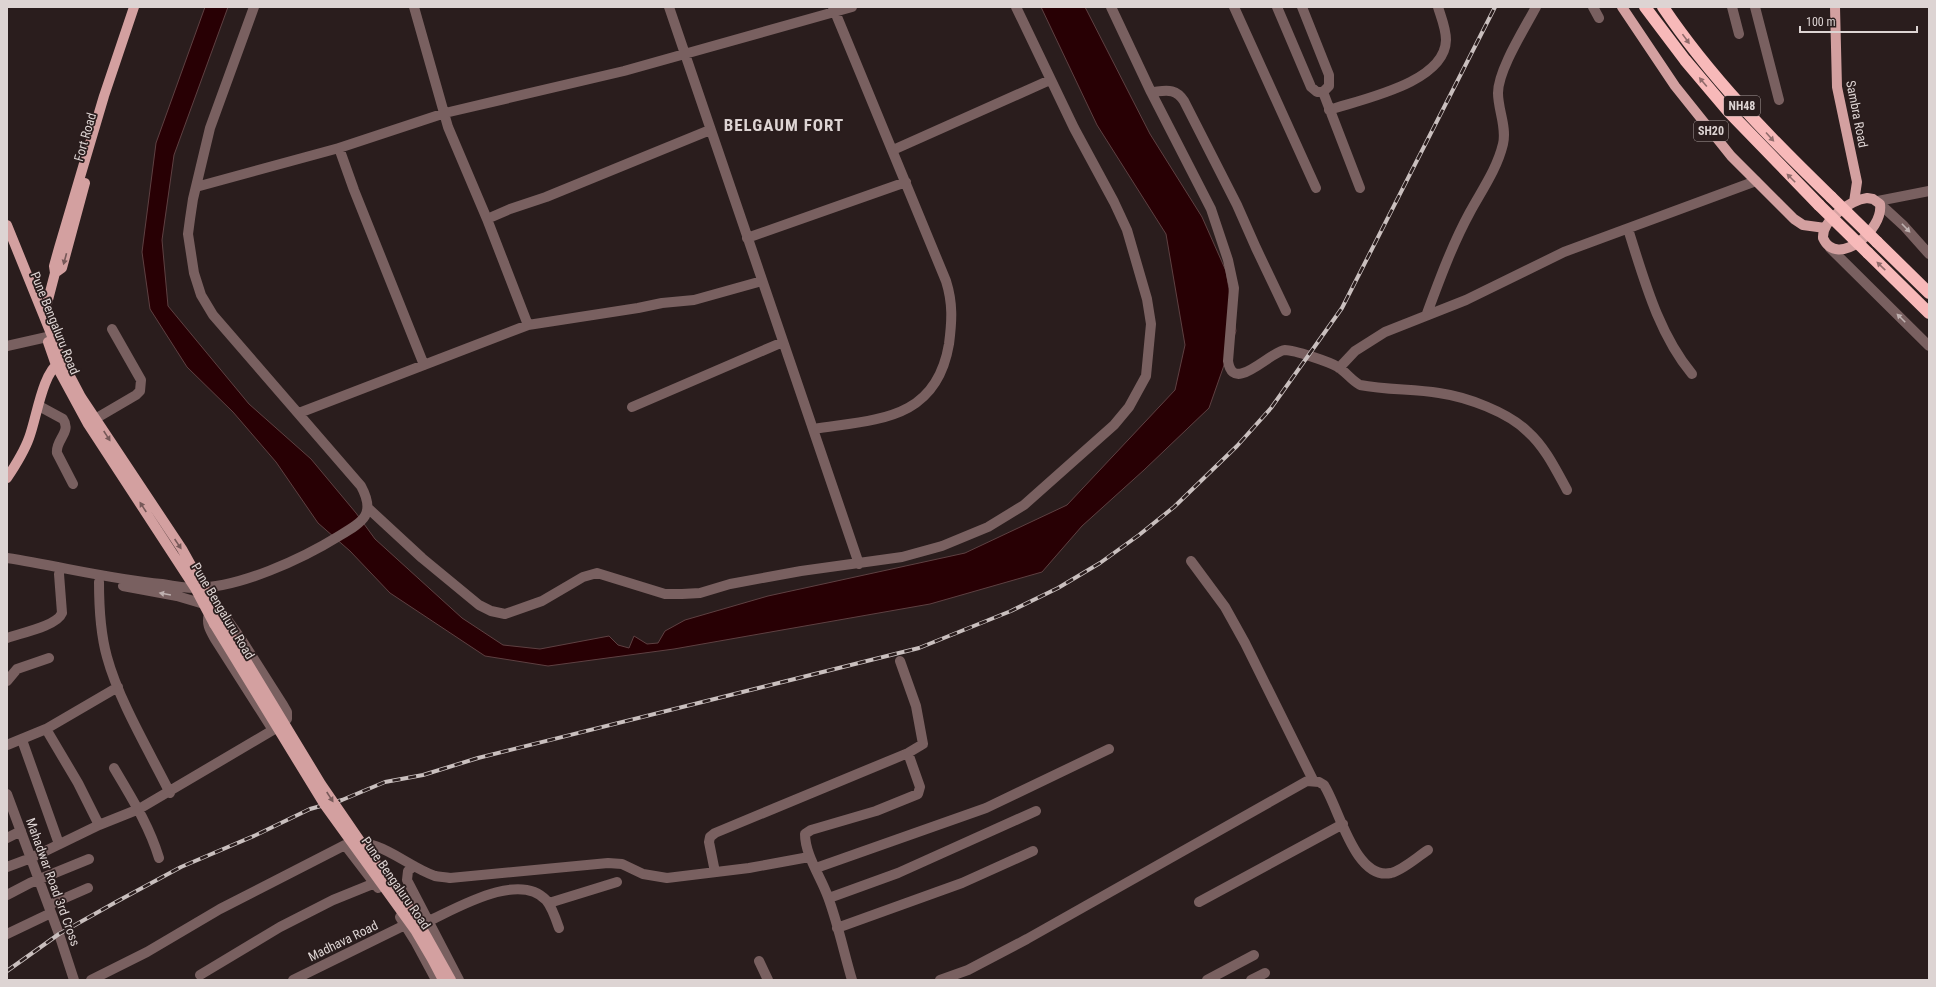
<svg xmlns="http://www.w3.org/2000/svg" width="1936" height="987" font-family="'Roboto Condensed',sans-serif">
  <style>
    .water { fill: #280004; stroke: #5e4042 }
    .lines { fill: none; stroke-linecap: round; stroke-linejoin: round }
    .minor { stroke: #796060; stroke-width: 10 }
    .major { stroke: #d3a0a0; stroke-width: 10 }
    .highway { stroke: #f7b9b9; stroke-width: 12 }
    .rail-casing { stroke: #c9bfbe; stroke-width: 4 }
    .rail { stroke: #2a1d1d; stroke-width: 2.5; stroke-dasharray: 8; stroke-linecap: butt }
    .major-bridge { stroke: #d3a0a0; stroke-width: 10 }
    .highway-bridge { stroke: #f7b9b9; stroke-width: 12 }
    .oneway { fill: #906b6b }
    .oneway2 { fill: #bfb1b0 }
    .oneway3 { fill: #765858 }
    .labels { text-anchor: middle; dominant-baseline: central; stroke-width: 3.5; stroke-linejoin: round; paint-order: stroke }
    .shield { fill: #2a1d1d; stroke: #a79d9c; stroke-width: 1 }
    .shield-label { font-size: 12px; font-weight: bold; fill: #ddd4d3 }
    .street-label { font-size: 13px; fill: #ddd4d3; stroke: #2a1d1d }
    .district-label { font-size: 17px; font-weight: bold; letter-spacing: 1px; fill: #ddd4d3; stroke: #2a1d1d }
  </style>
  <rect width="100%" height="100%" fill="#2a1d1d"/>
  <path class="water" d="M205,7H228L174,155L162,240L168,306L249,404L311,459L356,513L375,539L462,618L503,645L540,649L609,636L618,645L629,648L634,636L647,644L658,643L665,631L685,620L768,596L965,553L1067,505L1175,390L1185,345L1166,234L1097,125L1041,7H1085L1150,134L1202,217L1226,271L1236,331L1209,408L1144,470L1082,526L1042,572L930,604L674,649L548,666L485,656L390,593L350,551L318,523L276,462L233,412L187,367L150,309L142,252L156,143Z"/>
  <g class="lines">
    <path class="minor" d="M414,7L448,127L487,219L528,325
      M669,7L859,564
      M1111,7L1151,92L1211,209L1228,260L1234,288L1228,361C1233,395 1270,351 1285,350C1294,350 1330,362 1338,367C1346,372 1351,380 1360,385C1386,390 1413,389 1439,393C1467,397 1508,412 1528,432C1545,447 1556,470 1567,490
      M1234,7L1316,188
      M1277,7L1311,87L1317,92H1323L1329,86V75L1302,7
      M1593,7L1599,18
      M1732,7L1739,34
      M1755,7L1779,100
      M1151,92C1165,91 1175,87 1184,101L1237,205L1256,248L1286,311
      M1323,92L1360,188
      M1329,110C1362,99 1445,83 1446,40C1446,28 1441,17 1438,7
      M339,148L354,190L424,365
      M893,150L1050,80
      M196,187L339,148L445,113L624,71L852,7
      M1878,201L1929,191
      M1880,204L1904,226L1929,254
      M487,219L510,209L546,197L710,130
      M1628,229C1644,279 1658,333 1692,374
      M747,238L906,182
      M1830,248L1929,346
      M1426,316C1439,281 1452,245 1470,212C1482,190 1497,169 1503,144C1507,127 1498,110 1498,93C1498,70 1525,28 1536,7
      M7,346L47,337
      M1339,368L1355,351L1385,332L1466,300L1564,252L1756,181
      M39,406L63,419C72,432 55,440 57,453L73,484
      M632,407L783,342
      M299,413L528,325L638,308L662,303L694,300L762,281
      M95,419L136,395L140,391L141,380L112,329
      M814,429C877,419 936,421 949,344C952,321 953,303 946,281L833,7
      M369,509L422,558L479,605L491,611L505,614L542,601L583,577L597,573L665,594H682L700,593L730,584L801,571L902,557L942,546L988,527L1024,505L1114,425L1129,407L1146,376L1151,324L1147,299L1127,230L1114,202L1074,128L1016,7
      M7,558C59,566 110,579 162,584C173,586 184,588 195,588C239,588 302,559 339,536C364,521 376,514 361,486L213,315L201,295L194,273L188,234L190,219L193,199L210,128L254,7
      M1191,561L1225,607L1245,643L1313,780
      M99,582C99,608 100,632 107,657C119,701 149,751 170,793
      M209,614C206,624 210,630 215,639L273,730
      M7,638C21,633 57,626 62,613L59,574
      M7,681L17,669L49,658
      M46,729L78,783L99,825
      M22,740L59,844
      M7,745L46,729L118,687
      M114,768C131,797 149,825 159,858
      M7,794L59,934L74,980
      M7,838L21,831
      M345,845L378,888
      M414,866L408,871L407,880L459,980
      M7,867L31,858L99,825L139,809L273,730L287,719V712L283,705L241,639L221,611L214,607L177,596L123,586
      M816,868L986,808L1109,749
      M715,872L709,842L710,837L715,833L908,753L923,744L916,706L900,661
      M7,895L30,883L89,859
      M829,898L898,873L1036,811
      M1199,902L1343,824
      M549,903L617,882
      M49,905L88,888
      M400,917L415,941L436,980
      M429,921C457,908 519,871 546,900C552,907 556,919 559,928
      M837,928L962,883L1033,851
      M7,934L51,913
      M759,961L768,980
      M200,975L280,927L333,900L375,883
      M91,980L147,952L220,909L345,845C378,835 405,866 435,876C440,877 445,877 450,878L608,863L622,864L643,874L667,878L749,868L809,857
      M293,980L405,925
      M852,980C844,953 838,924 828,897C821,877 805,855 805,834L811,830L876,811L918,794L920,787L908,753
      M940,980L968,970L1027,939L1307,781L1319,782L1324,785C1339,808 1355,881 1391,873C1403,870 1417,857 1428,850
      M1207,980L1254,955
      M1251,980L1265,973"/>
    <path class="major" d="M1622,7L1675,86L1731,156L1794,219L1803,225L1825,228
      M1835,7L1837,87L1857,182L1854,202
      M1867,198L1873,199L1880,204C1884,230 1837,269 1823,238C1822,220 1851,200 1867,198Z
      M7,225L62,361L81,397L182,549L222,621
      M55,273L62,268L85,183
      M44,315L55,273L54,266L59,248L104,96L134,7
      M48,342L56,365L88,424L195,588L214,624
      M7,478C15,466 24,452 29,438C37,417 42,373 60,362"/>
    <path class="highway" d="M1645,7L1685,60L1729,112L1819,205
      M1663,7C1710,77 1770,138 1831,197
      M1877,242L1929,293
      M1868,253L1929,313"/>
    <g class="rail-casing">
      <path id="rail" d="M7,971L59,934L116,902L181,867L256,835L310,809L342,800L385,782L423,775L478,758L919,648L1011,611L1058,588L1100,563L1139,535L1174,507L1237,446L1271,408L1342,308L1495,7"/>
    </g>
    <use href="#rail" class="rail"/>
    <path class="major-bridge" d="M222,621L321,784L367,851L414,914L451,980
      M214,624L324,804L415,930L432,959L443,980"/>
    <path class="highway-bridge" d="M1831,197L1877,242
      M1819,205L1868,253"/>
  </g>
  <defs><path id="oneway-solid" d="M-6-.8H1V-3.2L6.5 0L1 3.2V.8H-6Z"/></defs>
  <g class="oneway">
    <use href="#oneway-solid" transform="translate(1686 39) rotate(54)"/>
    <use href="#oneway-solid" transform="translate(1703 82) rotate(-130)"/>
    <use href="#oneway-solid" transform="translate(1770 137) rotate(48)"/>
    <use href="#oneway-solid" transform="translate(1791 178) rotate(-135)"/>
    <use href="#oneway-solid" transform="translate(1881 266) rotate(-136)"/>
  </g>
  <g class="oneway2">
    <use href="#oneway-solid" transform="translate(1906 228) rotate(46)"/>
    <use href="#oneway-solid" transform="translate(1901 318) rotate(-135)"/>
    <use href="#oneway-solid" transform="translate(165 594) rotate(-170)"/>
  </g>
  <g class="oneway3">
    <use href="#oneway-solid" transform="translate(65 259) rotate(105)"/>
    <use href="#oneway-solid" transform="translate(107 436) rotate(57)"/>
    <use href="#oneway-solid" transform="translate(143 507) rotate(-123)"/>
    <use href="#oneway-solid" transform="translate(178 544) rotate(56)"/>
    <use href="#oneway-solid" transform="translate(330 797) rotate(57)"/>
  </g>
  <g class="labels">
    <g class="shield">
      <rect x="1724" y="96" width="36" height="20" rx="3"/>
      <rect x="1694" y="121" width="34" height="20" rx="3"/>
    </g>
    <g class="shield-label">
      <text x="1742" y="106">NH48</text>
      <text x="1711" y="131">SH20</text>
    </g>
    <g class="street-label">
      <text transform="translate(1857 114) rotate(79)">Sambra Road</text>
      <text transform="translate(85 137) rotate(-74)">Fort Road</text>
      <text transform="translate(55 323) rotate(68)">Pune Bengaluru Road</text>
      <text transform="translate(223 611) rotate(59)">Pune Bengaluru Road</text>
      <text transform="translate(53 882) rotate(70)">Mahadwar Road 3rd Cross</text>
      <text transform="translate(396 883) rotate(55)">Pune Bengaluru Road</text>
      <text transform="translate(343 941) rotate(-26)">Madhava Road</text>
    </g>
    <g class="district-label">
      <text x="784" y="125">BELGAUM FORT</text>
    </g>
  </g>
  <rect width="1936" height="987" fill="none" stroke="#ddd4d3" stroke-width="16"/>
  <path d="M1800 26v6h117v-6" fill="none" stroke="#ddd4d3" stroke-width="2"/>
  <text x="1806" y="26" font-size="12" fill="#ddd4d3" stroke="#2a1d1d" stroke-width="3" paint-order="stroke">100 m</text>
</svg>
